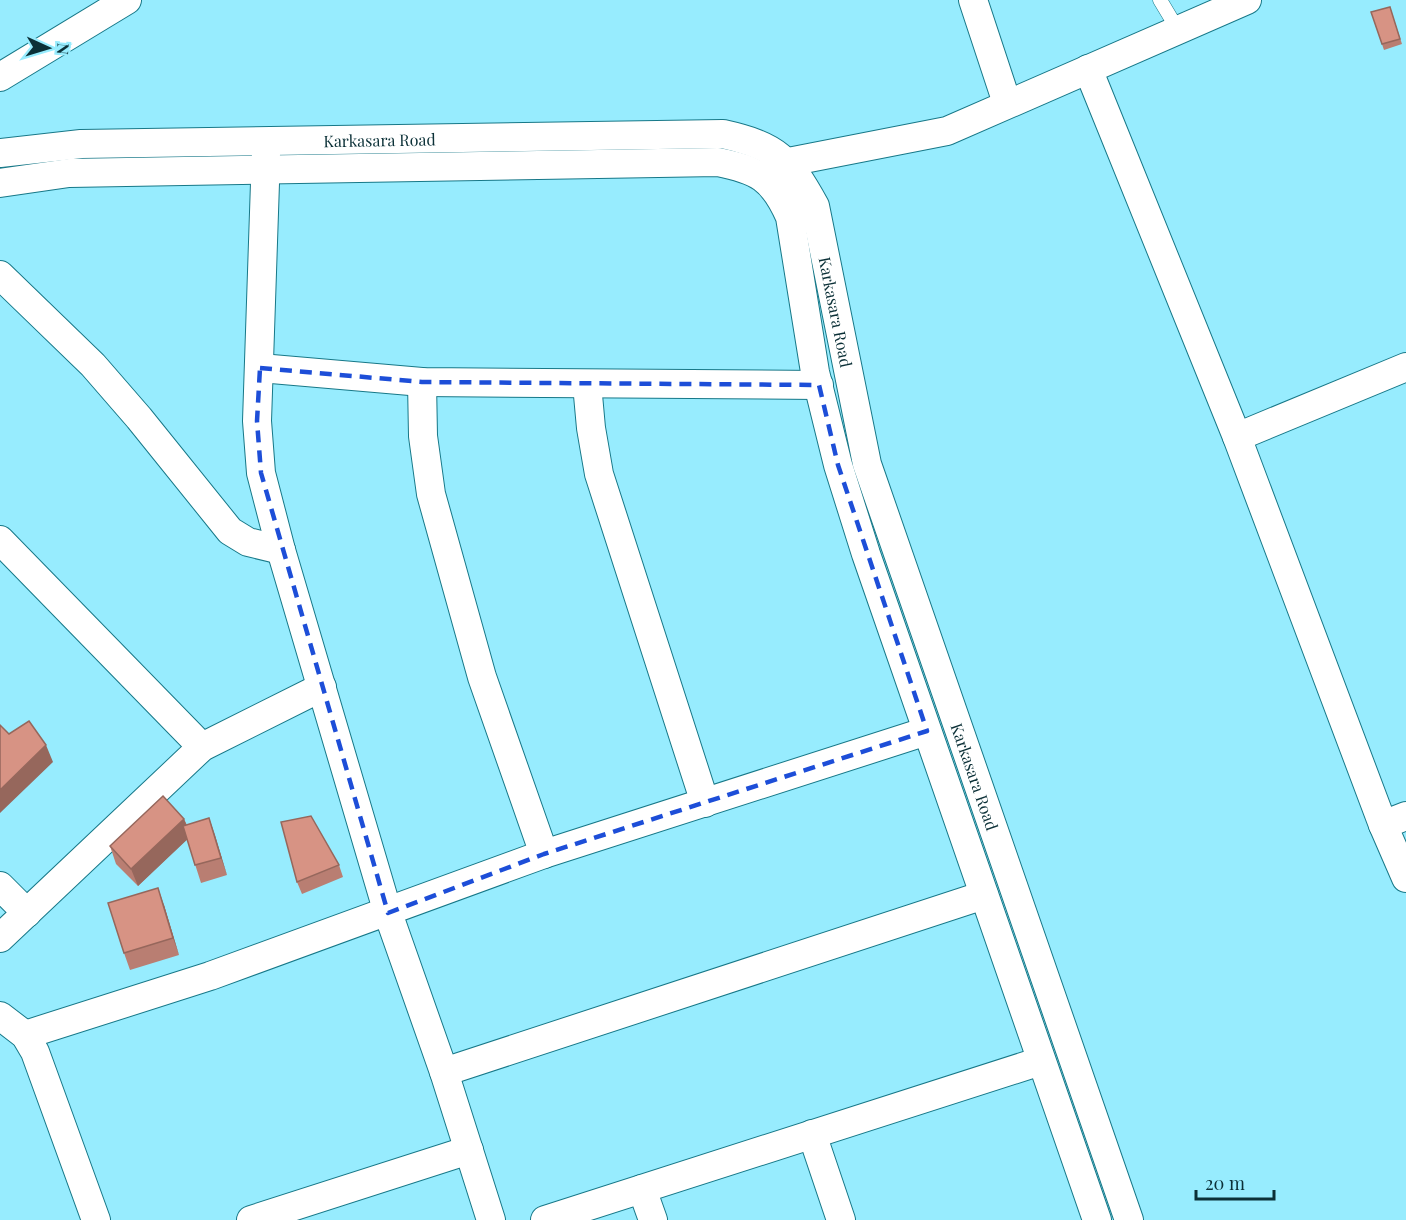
<svg xmlns="http://www.w3.org/2000/svg" width="1406" height="1220" font-family="'Playfair Display',serif">
  <style>
    .lines { fill: none; stroke-linecap: round; stroke-linejoin: round }
    .service-casing { stroke: #177888; stroke-width: 15 }
    .minor-casing { stroke: #177888; stroke-width: 30 }
    .service { stroke: #fff; stroke-width: 14 }
    .minor { stroke: #fff; stroke-width: 28 }
    .wall { fill: #b97e72 }
    .shaded-wall { fill: #96675c }
    .building { fill: #d79384; stroke: #96675c; stroke-width: 1.5 }
    .marked { fill: none; stroke: #1d4ed8; stroke-width: 4.5; stroke-dasharray: 12 8; stroke-linejoin: round }
    .labels { text-anchor: middle; dominant-baseline: central; stroke-width: 6; stroke-linejoin: round; paint-order: stroke }
    .street-label { font-size: 16px; fill: #0b3037; stroke: #97ecfe }
  </style>
  <rect width="100%" height="100%" fill="#97ecfe"/>
  <g class="lines">
    <g class="service-casing">
      <path id="service" d="M1160,0L1178,30"/>
    </g>
    <g class="minor-casing">
      <g id="minor">
        <path d="M973,0L1007,103"/>
        <path d="M1088,69L1237,437L1383,825L1406,878"/>
        <path d="M0,77L127,0"/>
        <path id="s1" d="M0,153L81,144L723,134C777,146 789,159 815,206L867,464L1129,1220"/>
        <path d="M266,153L257,421L261,473L281,550L388,913L444,1072L491,1220"/>
        <path d="M773,165L947,131L1247,0"/>
        <path d="M0,183L69,173L718,162C758,170 773,178 790,217L815,372L838,465L866,554L1097,1220"/>
        <path d="M0,275L93,365L139,418L230,531L248,542L281,550"/>
        <path d="M260,368L422,382L819,385"/>
        <path d="M422,382L423,436L431,494L482,677L544,854"/>
        <path d="M587,384L591,428L599,474L705,803"/>
        <path d="M1237,437L1406,367"/>
        <path d="M0,540L202,747"/>
        <path d="M1383,825L1406,816"/>
        <path d="M0,886L27,913"/>
        <path d="M0,938L202,747L322,687"/>
        <path d="M0,1016L25,1035L35,1052L96,1220"/>
        <path d="M25,1035L210,976L544,854L927,731"/>
        <path d="M444,1072L984,895"/>
        <path d="M812,1134L841,1220"/>
        <path d="M642,1189L653,1220"/>
        <path d="M251,1220L469,1150"/>
        <path d="M545,1220L1041,1061"/>
      </g>
    </g>
    <use href="#service" class="service"/>
    <use href="#minor" class="minor"/>
  </g>
  <path class="wall" d="M1390,7L1402,44L1384,50L1371,12Z
    M209,818L227,875L201,883L187,839L138,886L116,864L110,846L184,819L187,825Z
    M339,865L343,877L302,894L297,882Z
    M164,905L179,955L130,970L124,953Z"/>
  <path class="shaded-wall" d="M46,745L53,762L0,813V790Z
    M209,818L215,835L227,875L221,858Z
    M184,819L191,836L138,886L131,869Z
    M158,888L164,905L179,955L173,938Z"/>
  <path class="building" d="M1390,7L1400,39L1382,44L1371,12Z
    M29,721L46,745L0,790V725L9,734Z
    M163,796L184,819L131,869L110,846Z
    M311,816L339,865L297,882L281,822Z
    M209,818L221,858L195,865L183,826Z
    M158,888L173,938L124,953L108,903Z"/>
  <path class="marked" d="M260,368L422,382L819,385L838,465L927,731L544,854L388,913L261,473L257,421Z"/>
  <g class="labels">
    <g class="street-label">
      <text stroke="none"><textPath href="#s1" startOffset="380">Karkasara Road</textPath></text>
      <text stroke="none"><textPath href="#s1" startOffset="954">Karkasara Road</textPath></text>
      <text stroke="none"><textPath href="#s1" startOffset="1440">Karkasara Road</textPath></text>
    </g>
  </g>
  <g transform="translate(48 48) rotate(94)" stroke="#97ecfe" stroke-width="4.5" paint-order="stroke">
  <path d="M0-4.5L10 22L0 15L-10 22Z" fill="#0b3037"/>
  <text y="-9" font-size="16" font-weight="bold" text-anchor="middle" fill="#0b3037">N</text>
  </g>
  <path d="M1196 1190v9h78v-9" fill="none" stroke="#0b3037" stroke-width="3"/>
  <text x="1205" y="1190" font-size="18" fill="#0b3037" stroke="#97ecfe" stroke-width="4.5" paint-order="stroke">20 m</text>
</svg>
